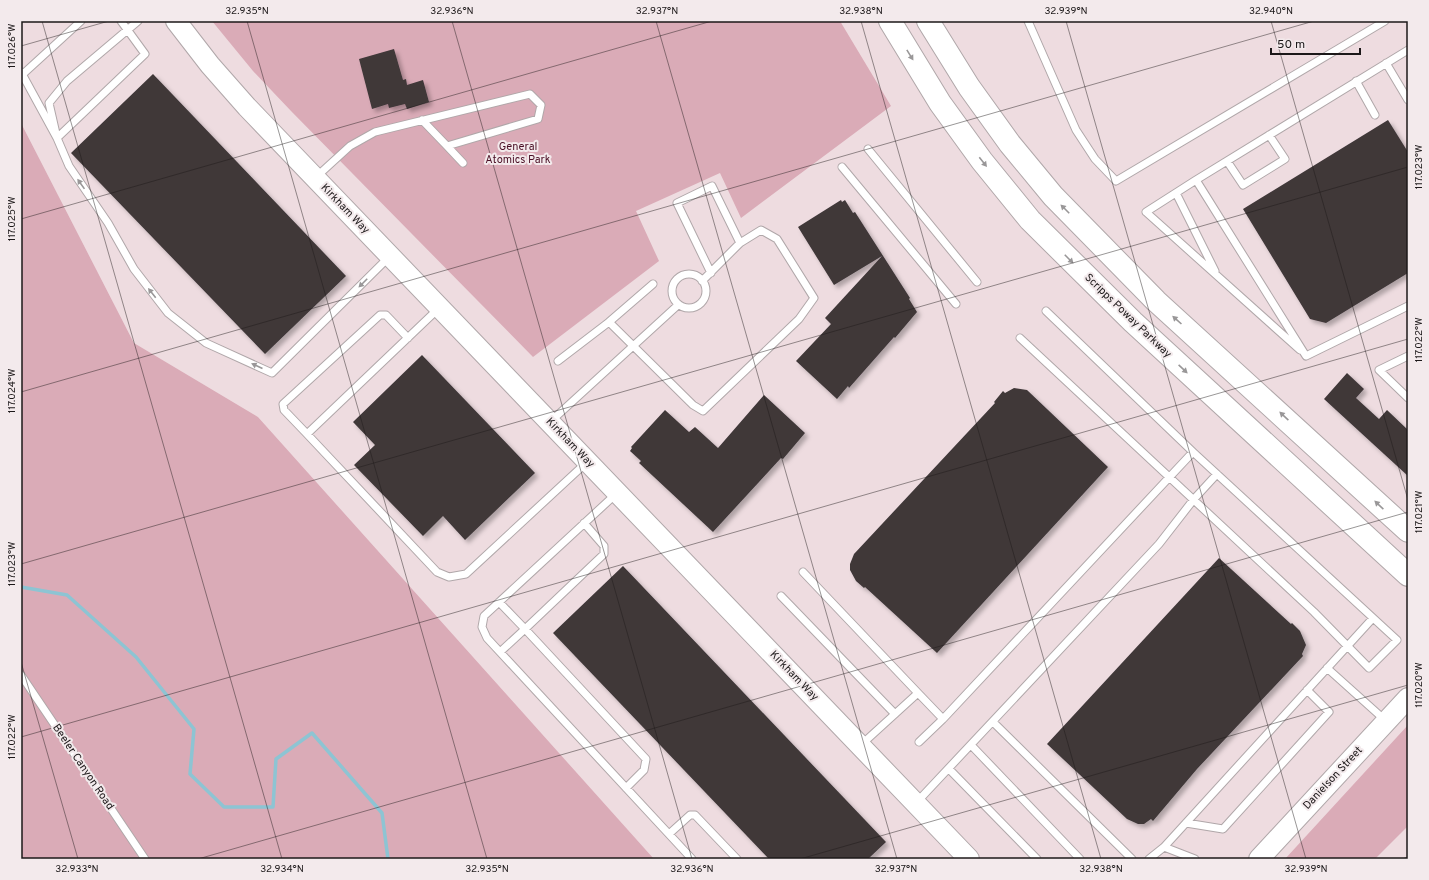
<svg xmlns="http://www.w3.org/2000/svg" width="1429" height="880" font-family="Overpass,sans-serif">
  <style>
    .built { fill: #eedce0 }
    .green { fill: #daabb7 }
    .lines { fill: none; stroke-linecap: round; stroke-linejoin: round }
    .stream { stroke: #8dc4d3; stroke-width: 3.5 }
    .building { fill: #3f3739; filter: url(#shadow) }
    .lane-casing { stroke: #b0a7a9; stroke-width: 9 }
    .secondary-casing { stroke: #b0a7a9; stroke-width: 22 }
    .primary-casing { stroke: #b0a7a9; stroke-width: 24 }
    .lane { stroke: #fff; stroke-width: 7 }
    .secondary { stroke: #fff; stroke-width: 20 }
    .primary { stroke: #fff; stroke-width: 22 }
    .oneway { fill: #999798 }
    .ticks { fill: none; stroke: #1c1819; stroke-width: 1; stroke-opacity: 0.45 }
    .labels { text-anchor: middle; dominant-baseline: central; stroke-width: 4; stroke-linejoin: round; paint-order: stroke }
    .park-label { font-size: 11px; fill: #4b1026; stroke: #f3eaec }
    .street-label { font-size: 11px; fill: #1c1819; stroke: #f3eaec }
    .neatline { fill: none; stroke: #1c1819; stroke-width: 1.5 }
    .ticks-label { font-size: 10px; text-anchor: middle; fill: #1c1819 }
  </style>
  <defs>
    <filter id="shadow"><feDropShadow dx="3.5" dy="3.5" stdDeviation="2" flood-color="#0004"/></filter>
  </defs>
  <rect width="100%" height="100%" fill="#f3eaec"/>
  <path class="built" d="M21,21H1408V859H654L258,417L134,343L21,123Z"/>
  <path class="green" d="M212,21H840L891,106L741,218L720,173L636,211L659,261L533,357L291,111L253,71Z
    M21,123L134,343L258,417L654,859H21Z
    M1408,725V826L1375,859H1285Z"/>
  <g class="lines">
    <path class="stream" d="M21,587L67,595L136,657L194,729L190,774L224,807H273L276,759L312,733L382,813L388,859"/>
  </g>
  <path class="building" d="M394,49L403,80L406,79L407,85L423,80L429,102L407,109L405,104L389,108L388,104L372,109L359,59Z
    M153,74L346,276L265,354L71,153Z
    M1388,120L1408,152V273L1326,323L1310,319L1243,209Z
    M841,200L842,202L845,200L853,213L855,212L910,298L909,299L917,312L895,338L894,337L849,388L848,386L837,399L796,361L831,324L825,318L882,256L834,285L798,227Z
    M422,355L535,473L465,540L443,516L423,536L354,465L375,445L353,422Z
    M1347,373L1364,389L1356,398L1379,419L1387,410L1408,430V476L1324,399Z
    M1014,388L1027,390L1108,467L937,653L865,587L864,588L856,581L850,570V564L854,554L995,403L994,402L1003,391L1005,393Z
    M764,395L805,433L783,459L781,458L713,532L639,463L641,461L630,451L632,448L631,447L665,410L689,432L695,427L718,448Z
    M1219,558L1291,624L1292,623L1300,631L1306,645L1302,654L1303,656L1197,769L1153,821L1151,819L1144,824H1138L1127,819L1047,744Z
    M623,566L886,842L868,859H769L553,633Z"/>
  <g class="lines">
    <g class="lane-casing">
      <path id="lane" d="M138,21L67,81L49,103L57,138L69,166L108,223L134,269L168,313L206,343L272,373L389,257
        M1028,21L1076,130L1095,159L1116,181L1385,21
        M1408,50L1196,180L1306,356L1408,306
        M1386,63L1408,100
        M21,72L57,138L145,54L121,21
        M23,74L81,21
        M1356,81L1375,115
        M447,146L463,163
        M868,149L977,282
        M1227,161L1243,185L1285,159L1269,135
        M842,167L956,304
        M315,178L350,146L375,132L530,94L541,105L538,119L447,146L422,120
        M1196,180L1146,212L1300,350
        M1176,193L1215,271
        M672 291a17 17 0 1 1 34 0a17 17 0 1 1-34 0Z
        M702,281L740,243L712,186L677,203L711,273
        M653,284L609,322L693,405L703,411L799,319L814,298L777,239L761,230L740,243
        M438,309L307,434L437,572L449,577L466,574L587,462
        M1020,338L1314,612L1369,668L1397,640L1193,452
        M1408,356L1379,370L1408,398
        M558,361L609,322
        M550,422L678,305
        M307,434L284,410L283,404L380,315H386L408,338
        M617,493L484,616L482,627L487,638L692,859
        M803,572L918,693L862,744
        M781,596L895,714
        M499,602L525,629L604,554V546L584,523
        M500,652L525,629L646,759L644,770L626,788
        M1327,668L1386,721
        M21,675L145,859
        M918,693L943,719L919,742
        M943,719L1193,452L1046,311
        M993,722L1132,859
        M971,745L1080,859
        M949,769L1037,859
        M916,803L1159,544L1194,499L1217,474
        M1186,823L1223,829L1329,712L1307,690
        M669,834L690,815H695L737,859
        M1149,859L1164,847
        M1195,859L1164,847L1373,618"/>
    </g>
    <g class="secondary-casing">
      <path id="secondary" d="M176,21L210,65L247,107L969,859
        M1259,859L1408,698"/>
    </g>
    <g class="primary-casing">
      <path id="primary" d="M890,21L940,103L982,161L1030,220L1133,322L1408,575
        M928,21L969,87L1010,144L1053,196L1156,301L1408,531"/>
    </g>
    <use href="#lane" class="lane"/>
    <use href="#secondary" class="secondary"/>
    <use href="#primary" class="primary"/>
  </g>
  <defs><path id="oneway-solid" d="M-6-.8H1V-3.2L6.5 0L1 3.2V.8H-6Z"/></defs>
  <g class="oneway">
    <use href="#oneway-solid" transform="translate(910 55) rotate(58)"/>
    <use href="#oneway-solid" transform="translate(983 162) rotate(52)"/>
    <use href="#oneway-solid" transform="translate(81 184) rotate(-125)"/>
    <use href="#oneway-solid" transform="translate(1065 209) rotate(-135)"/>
    <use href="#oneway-solid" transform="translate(1069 259) rotate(45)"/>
    <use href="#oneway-solid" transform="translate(363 283) rotate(135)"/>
    <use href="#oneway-solid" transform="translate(152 293) rotate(-128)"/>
    <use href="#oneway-solid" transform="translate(1177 320) rotate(-138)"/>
    <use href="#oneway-solid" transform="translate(257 366) rotate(-156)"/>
    <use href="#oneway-solid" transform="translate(1183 369) rotate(43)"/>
    <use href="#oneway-solid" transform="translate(1284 416) rotate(-137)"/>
    <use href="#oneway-solid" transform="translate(1379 505) rotate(-137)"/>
  </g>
  <path class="ticks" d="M42,21L282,859M247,21L487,859M452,21L692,859M656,21L897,859M861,21L1101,859M1066,21L1306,859M1271,21L1408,500M21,46L109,21M21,219L712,21M21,392L1314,21M21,564L1408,167M21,662L78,859M21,737L1408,339M198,859L1408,512M800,859L1408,685M1402,859L1408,857"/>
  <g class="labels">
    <g class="park-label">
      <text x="518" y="147">General<tspan x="518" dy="13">Atomics Park</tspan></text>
    </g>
    <g class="street-label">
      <text transform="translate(345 209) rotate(46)">Kirkham Way</text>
      <text transform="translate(1128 316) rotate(44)">Scripps Poway Parkway</text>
      <text transform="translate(570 443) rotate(46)">Kirkham Way</text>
      <text transform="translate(794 676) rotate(46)">Kirkham Way</text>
      <text transform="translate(83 767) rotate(56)">Beeler Canyon Road</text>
      <text transform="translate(1333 778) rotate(-47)">Danielson Street</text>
    </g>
  </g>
  <rect width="1429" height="880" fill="none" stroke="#f3eaec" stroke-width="44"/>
  <path d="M1271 48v6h89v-6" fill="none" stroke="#1c1819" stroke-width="2"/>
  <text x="1277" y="48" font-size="12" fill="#1c1819" stroke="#f3eaec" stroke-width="3" paint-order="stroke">50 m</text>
  <rect x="22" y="22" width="1385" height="836" class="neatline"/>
  <g class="ticks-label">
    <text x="247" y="14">32.935°N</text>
    <text x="452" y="14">32.936°N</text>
    <text x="657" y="14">32.937°N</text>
    <text x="861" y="14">32.938°N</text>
    <text x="1066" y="14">32.939°N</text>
    <text x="1271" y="14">32.940°N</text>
    <text transform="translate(11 46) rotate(-90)" y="4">117.026°W</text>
    <text transform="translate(1418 167) rotate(-90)" y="4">117.023°W</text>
    <text transform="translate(11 219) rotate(-90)" y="4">117.025°W</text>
    <text transform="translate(1418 340) rotate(-90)" y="4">117.022°W</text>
    <text transform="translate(11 391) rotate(-90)" y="4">117.024°W</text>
    <text transform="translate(1418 512) rotate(-90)" y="4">117.021°W</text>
    <text transform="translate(11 564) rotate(-90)" y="4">117.023°W</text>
    <text transform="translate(1418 685) rotate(-90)" y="4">117.020°W</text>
    <text transform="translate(11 737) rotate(-90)" y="4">117.022°W</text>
    <text x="77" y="872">32.933°N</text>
    <text x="282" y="872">32.934°N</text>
    <text x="487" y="872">32.935°N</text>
    <text x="692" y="872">32.936°N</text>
    <text x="896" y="872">32.937°N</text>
    <text x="1101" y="872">32.938°N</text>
    <text x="1306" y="872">32.939°N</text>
  </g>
</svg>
